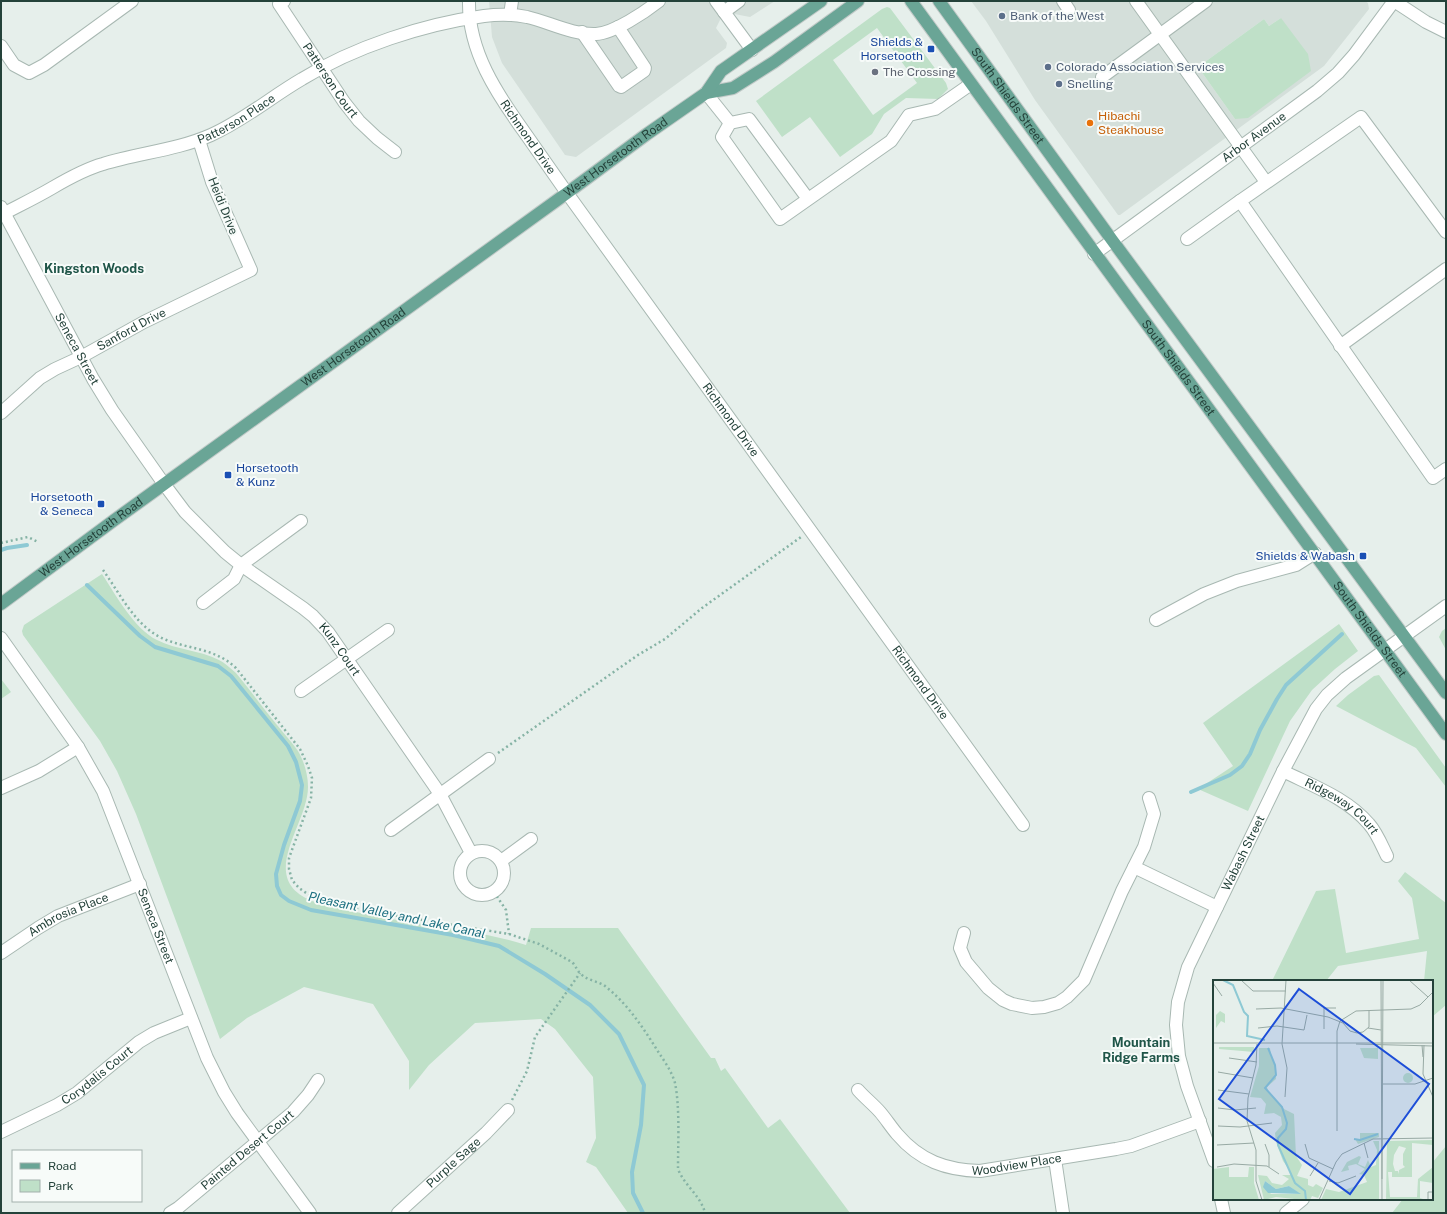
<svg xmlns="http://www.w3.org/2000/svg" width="1447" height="1214" font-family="'Public Sans',sans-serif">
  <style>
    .built { fill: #d4dfda; fill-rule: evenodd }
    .green { fill: #bfe0c8; fill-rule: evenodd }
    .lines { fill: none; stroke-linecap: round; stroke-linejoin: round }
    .stream { stroke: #8ec9d4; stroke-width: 4 }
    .minor-casing { stroke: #a8b8b2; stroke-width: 14 }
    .major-casing { stroke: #c2cac8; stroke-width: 14 }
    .path { stroke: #86b3a5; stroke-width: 2.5; stroke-dasharray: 2 3; stroke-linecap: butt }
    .minor { stroke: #fff; stroke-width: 12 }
    .major { stroke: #6aa596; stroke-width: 12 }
    .service-dot { fill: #5c6f8a; stroke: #f7fbf9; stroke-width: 1.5 }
    .transit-dot { fill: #1a4fb4; stroke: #f7fbf9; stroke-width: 1.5 }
    .worship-dot { fill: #6b7280; stroke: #f7fbf9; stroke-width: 1.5 }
    .food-dot { fill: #e8710a; stroke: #f7fbf9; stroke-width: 1.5 }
    .labels { text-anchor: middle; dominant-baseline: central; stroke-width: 4; stroke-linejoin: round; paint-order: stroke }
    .service-label { font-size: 12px; fill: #4e5e75; stroke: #f7fbf9; text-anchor: start }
    .transit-label { font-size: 12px; fill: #164399; stroke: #f7fbf9; text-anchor: end }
    .worship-label { font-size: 12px; fill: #5b616d; stroke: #f7fbf9; text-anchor: start }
    .street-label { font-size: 12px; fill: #24423a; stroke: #f7fbf9 }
    .food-label { font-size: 12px; fill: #c56008; stroke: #f7fbf9; text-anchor: start }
    .neighbourhood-label { font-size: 13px; font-weight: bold; fill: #1f5548; stroke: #f7fbf9 }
    .water-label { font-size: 13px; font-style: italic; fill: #1c6f80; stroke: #f7fbf9 }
    .inset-river { fill: none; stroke: #8ec9d4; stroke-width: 2 }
    .inset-road { fill: none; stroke: #98aaa4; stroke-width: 1 }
    .view { fill: #1d4ed8; fill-opacity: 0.15; stroke: #1d4ed8; stroke-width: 2 }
    .inset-edge { fill: none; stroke: #24423a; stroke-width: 2 }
  </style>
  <rect width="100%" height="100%" fill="#e6efeb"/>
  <path class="built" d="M489,1H775L750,17L724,12L716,28L727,43L726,48L576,157L565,155L502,63L492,37Z
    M971,1H1365L1368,3L1369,9L1324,66L1120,215H1118L1035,100L986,21ZM1281,18L1235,119L1198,67L1264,19L1269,26Z"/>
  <path class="green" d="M887,7L890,8L946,83L948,89L938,99L906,98L884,114L872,134L840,157L810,117L782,137L756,101L882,9ZM877,28L917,83L873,115L833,60Z
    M1281,18L1308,54L1311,71L1248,118L1235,119L1198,67L1264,19L1269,26Z
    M102,574C116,595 134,629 157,640C176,650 200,650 219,660C225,663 230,668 236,673C250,690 263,708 277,725C284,734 292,742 298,751C304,761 308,775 308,786C309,824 255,878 312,901C322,905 334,907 344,909C404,925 466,926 526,945L531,928H618L711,1058H715L721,1071L725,1068L768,1128L780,1119L850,1213H628L596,1167L586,1162L596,1138L593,1077L555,1029L541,1019L475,1023L429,1065L409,1090V1061L373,1004L304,987L247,1018L220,1039L136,814L117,771L100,741L23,635L22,631L24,625Z
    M1339,624L1358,651L1335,669L1312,690L1290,721L1248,811L1198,789L1233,766L1203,723Z
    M1446,628V650L1439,637L1442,631Z
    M1379,675L1446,768V787L1416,748L1336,706L1348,695L1374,676Z
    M1,679L11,692L1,699Z
    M1405,872L1446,903V1005L1432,1017V981H1424L1427,951L1338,966L1326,981H1272L1316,891L1335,889L1346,953L1419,939L1412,898L1398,881Z
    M1446,1146V1213H1392L1403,1199H1432V1163Z"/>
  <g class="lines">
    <path class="stream" d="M1,550L7,548L27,545
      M87,585L140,636L155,647L218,666L231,676L288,746L296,762L302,785L300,801L284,845L276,874L277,886L281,895L289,901L311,910L453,935L499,946L545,974L590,1005L619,1034L644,1085L641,1125L632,1172L633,1193L643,1213
      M1191,792L1230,775L1242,766L1250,754L1260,730L1277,699L1286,685L1342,634"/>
    <g class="minor-casing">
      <g id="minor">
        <path id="s1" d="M284,1L279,4L344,102L359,121L377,138L395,152"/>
        <path id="s2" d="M469,1C468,51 497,94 525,133C539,153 553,173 567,193L1023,825"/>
        <path d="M716,1L752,50"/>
        <path d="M1063,1L1069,10"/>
        <path d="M1136,1L1266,182"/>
        <path d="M1394,1L1426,22L1446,32"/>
        <path d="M724,12L739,1"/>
        <path d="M510,15L512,1"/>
        <path d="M582,32L619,86L621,87L644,71L645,68L618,27"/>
        <path d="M1,46L14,65L29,73L44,65L132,1"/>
        <path d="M1102,77L1206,1"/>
        <path d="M706,93L730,123"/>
        <path d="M808,199L749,119L730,123L722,137L780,219L891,141L909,115L935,109L971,84"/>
        <path id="s3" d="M1,207L93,379L112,410L164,484L185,512L225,552L241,565L303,608L313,616L328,632L440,794L471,853"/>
        <path id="s4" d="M1,215C18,206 35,198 52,188C69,178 85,169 103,164C139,153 177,150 211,135C243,121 271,97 302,79C354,47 424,24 484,16C499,14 512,14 527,17C549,22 572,35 596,34C614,33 645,12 659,1"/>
        <path d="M1446,232L1361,117L1240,201L1433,478L1446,469"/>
        <path d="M1187,239L1240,201"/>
        <path id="s5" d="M1094,254L1317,91L1338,73L1354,55L1394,1"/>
        <path d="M1340,346L1446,269"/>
        <path id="s6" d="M1,413L40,378L55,369L81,357L144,322L251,270L212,182L199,140"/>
        <path d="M203,603L234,579L241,565L301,521"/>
        <path d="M1156,620L1204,594L1237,581L1296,565L1315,553"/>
        <path id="s7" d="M1,638L78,747L103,791L207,1058L224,1092L237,1113L310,1213"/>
        <path d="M301,691L388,630"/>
        <path id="s8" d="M1283,771C1313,786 1347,798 1369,824C1377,833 1382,846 1387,856"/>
        <path d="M1,788L39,771L78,747"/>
        <path d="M391,830L489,759"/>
        <circle cx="482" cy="873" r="22"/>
        <path d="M501,861L531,839"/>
        <path d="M1134,867L1217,907"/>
        <path d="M964,933L960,948L966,962L988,988L1003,1000L1012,1004L1032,1008L1044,1007L1058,1003L1067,997L1084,980L1122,891L1144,847L1154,814L1149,798"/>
        <path id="s9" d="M1,953L38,928L58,916L140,884"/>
        <path id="s10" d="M858,1090C865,1098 873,1104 880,1112C886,1119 891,1127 897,1134C920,1161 946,1170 980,1171L1116,1149L1131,1146L1200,1121"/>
        <path id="s11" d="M1,1132L57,1105L77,1093L139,1042L154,1033L191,1018"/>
        <path d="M1055,1159L1063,1213"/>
        <path id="s12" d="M1214,1161L1187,1086L1179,1056L1176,1025L1178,1002L1188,967L1283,771L1316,709L1327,695L1346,678L1446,606"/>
        <path d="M1221,1199L1224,1213"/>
        <path id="s13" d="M170,1213L178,1208L293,1112L308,1095L318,1080"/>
        <path id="s14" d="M398,1213L486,1133L508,1110"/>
        <path d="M1286,1213L1303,1199"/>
      </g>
    </g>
    <g class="major-casing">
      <g id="major">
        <path id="s15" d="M911,1C1088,246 1268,489 1446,734"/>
        <path id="s16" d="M939,1L1112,240L1446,693"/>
        <path d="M706,93L733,88L774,62L858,1"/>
        <path id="s17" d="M1,604L113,521L567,193L647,134L706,93L721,71L821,1"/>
      </g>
    </g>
    <path class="path" d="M1,543L28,537L38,542
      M103,570C119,592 133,622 158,636C184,650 213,646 236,668L300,749L308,766L312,778L311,798L289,858V869L292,880L299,888L312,897L361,910L509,934L539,944L572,962C576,966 577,971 581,974C588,981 598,981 605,986C628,1004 644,1029 659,1053C665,1062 672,1072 675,1083C680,1107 678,1143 678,1169C684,1185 701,1196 705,1213
      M498,753L638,655L665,639L702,608L801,537
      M494,892L506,910L509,934
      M512,1100L527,1071L535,1037L580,973"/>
    <use href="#minor" class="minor"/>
    <use href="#major" class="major"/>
  </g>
  <g class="service-dot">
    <circle cx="1002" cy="16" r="4"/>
    <circle cx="1048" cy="67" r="4"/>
    <circle cx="1059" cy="84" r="4"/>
  </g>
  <g class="transit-dot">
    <rect x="927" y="45" width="8" height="8" rx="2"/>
    <rect x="224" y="471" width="8" height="8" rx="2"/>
    <rect x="97" y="500" width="8" height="8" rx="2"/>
    <rect x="1359" y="552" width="8" height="8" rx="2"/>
  </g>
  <circle class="worship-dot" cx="875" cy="72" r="4"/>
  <circle class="food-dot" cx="1090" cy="123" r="4"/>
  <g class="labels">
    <g class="service-label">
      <text x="1010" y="16">Bank of the West</text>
      <text x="1056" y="67">Colorado Association Services</text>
      <text x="1067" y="84">Snelling</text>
    </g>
    <g class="transit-label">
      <text x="923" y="42">Shields &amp;<tspan x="923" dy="14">Horsetooth</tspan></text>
      <text x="236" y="468" text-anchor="start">Horsetooth<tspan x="236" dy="14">&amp; Kunz</tspan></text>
      <text x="93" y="497">Horsetooth<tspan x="93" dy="14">&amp; Seneca</tspan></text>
      <text x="1355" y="556">Shields &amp; Wabash</text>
    </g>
    <g class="worship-label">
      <text x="883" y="72">The Crossing</text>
    </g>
    <g class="street-label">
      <text stroke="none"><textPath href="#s1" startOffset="98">Patterson Court</textPath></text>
      <text stroke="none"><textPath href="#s16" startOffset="117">South Shields Street</textPath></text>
      <text stroke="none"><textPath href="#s4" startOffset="256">Patterson Place</textPath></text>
      <text stroke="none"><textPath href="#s2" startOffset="151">Richmond Drive</textPath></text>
      <text stroke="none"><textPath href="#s5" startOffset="198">Arbor Avenue</textPath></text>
      <text stroke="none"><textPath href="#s17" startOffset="760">West Horsetooth Road</textPath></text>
      <text transform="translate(223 206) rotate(68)">Heidi Drive</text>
      <text stroke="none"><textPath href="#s6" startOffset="156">Sanford Drive</textPath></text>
      <text stroke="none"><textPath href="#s17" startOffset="436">West Horsetooth Road</textPath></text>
      <text stroke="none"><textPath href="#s3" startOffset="161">Seneca Street</textPath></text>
      <text stroke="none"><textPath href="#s15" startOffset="454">South Shields Street</textPath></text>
      <text stroke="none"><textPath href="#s2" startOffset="499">Richmond Drive</textPath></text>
      <text stroke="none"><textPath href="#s17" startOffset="112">West Horsetooth Road</textPath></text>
      <text stroke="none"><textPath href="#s15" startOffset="778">South Shields Street</textPath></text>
      <text stroke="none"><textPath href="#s3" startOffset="565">Kunz Court</textPath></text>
      <text stroke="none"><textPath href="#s2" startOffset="823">Richmond Drive</textPath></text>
      <text stroke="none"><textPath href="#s8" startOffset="69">Ridgeway Court</textPath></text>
      <text stroke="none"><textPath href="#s12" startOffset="328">Wabash Street</textPath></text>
      <text stroke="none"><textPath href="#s9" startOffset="78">Ambrosia Place</textPath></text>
      <text stroke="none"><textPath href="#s7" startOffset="329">Seneca Street</textPath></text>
      <text stroke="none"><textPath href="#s11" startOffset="112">Corydalis Court</textPath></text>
      <text stroke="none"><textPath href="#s13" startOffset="100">Painted Desert Court</textPath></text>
      <text stroke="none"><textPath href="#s14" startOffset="75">Purple Sage</textPath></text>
      <text stroke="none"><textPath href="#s10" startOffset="190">Woodview Place</textPath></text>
    </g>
    <g class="food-label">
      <text x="1098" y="116">Hibachi<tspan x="1098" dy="14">Steakhouse</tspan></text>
    </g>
    <g class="neighbourhood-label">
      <text x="94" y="268">Kingston Woods</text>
      <text x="1141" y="1042">Mountain<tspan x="1141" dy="15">Ridge Farms</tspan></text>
    </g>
    <g class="water-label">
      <text transform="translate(397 915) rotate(12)">Pleasant Valley and Lake Canal</text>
    </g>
  </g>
  <g transform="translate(1213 980)">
    <rect width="220" height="220" fill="#e6efeb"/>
    <path d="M7,31L12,34V43L8,41L3,48V35ZM6,67H41V72L6,69ZM46,68H57L58,77L62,84L63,99L54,107L55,111L71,129L81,134L83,176L89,185L84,196L95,199V205L100,207L103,204L110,208L105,218L99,216L97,220H91L63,217L51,220L45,195L54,196L59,203L69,205L76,199L69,195H78V192L70,181L63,162L62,153L69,145L68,137L61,133L51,134L53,124L48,118L37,117L46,86ZM52,201L63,209L76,206L87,214H58L51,205ZM147,68H165V79L151,78ZM190 98a5 5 0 1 1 10 0a5 5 0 1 1-10 0ZM147,153H166V157L145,164L142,159H147ZM220,160V165L199,163V197H179V192H175L177,217H204L205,199L220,187V203L207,201V218L213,220H173L174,161ZM186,166L193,168L190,174V185L192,187L186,190V194L185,191H182L180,184L181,175ZM160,161H166V220H108L113,209L126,212L154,202L151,195L146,194L152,189L143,184L135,186L136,190L128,192L134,182L146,176L148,177L145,184L152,187L155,180L158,187L163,185L164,170ZM16,187V197H35L36,187H41V203L46,220H0V189Z" fill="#bfe0c8" fill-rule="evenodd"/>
    <path d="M52,201L63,209L76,206L88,214L55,213L50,207Z" fill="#8ec9d4"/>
    <path class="inset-river" d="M10,0L20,5L31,32L35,36L34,56L52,60M55,68L62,85L63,95L52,108L69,127L74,143L73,149L65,158V165L82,203L92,211L93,220M141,159L147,160L165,154"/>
    <path class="inset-road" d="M28,0L40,11H73M168,0L169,220M196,0L215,17M0,3L9,16M43,29L68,28L115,37L130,43L137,51L144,53L150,52L156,47V30M45,48L64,46L91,50L94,35M155,48L168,50M111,49V28H123M0,63H220M44,64L43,85L35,118L34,141L43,170V201L49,220M143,64L220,66M209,65L210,77M211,65L210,94L220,117M16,78L44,82M5,92L40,98M169,104H202L220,98M5,110L36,114M72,117L74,88L69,64L73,0M5,128L22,130L43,128M5,146L27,147L59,143M124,151V51L127,41L143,31L198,29L207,25L220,12M151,163L155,178M52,164L56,175V187M92,164L96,178L120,189M4,165L41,163M4,187L21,184L54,186L66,194M97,196L105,183M169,199L170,0M116,201L125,203L143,196M106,220L123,182L129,174L160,159L220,158M215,220V212H220"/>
    <path class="view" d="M86,9L216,104L137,214L6,119Z"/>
    <rect width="220" height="220" class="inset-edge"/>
  </g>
  <rect width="1447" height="1214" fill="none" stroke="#24423a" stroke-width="4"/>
  <rect x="12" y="1150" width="130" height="52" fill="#f7fbf9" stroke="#a3b1ad"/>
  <rect x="20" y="1163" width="20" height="6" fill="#6aa596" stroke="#a3b1ad"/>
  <text x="48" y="1170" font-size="12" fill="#24423a">Road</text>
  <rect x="20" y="1180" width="20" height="12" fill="#bfe0c8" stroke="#a3b1ad"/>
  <text x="48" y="1190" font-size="12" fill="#24423a">Park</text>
</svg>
